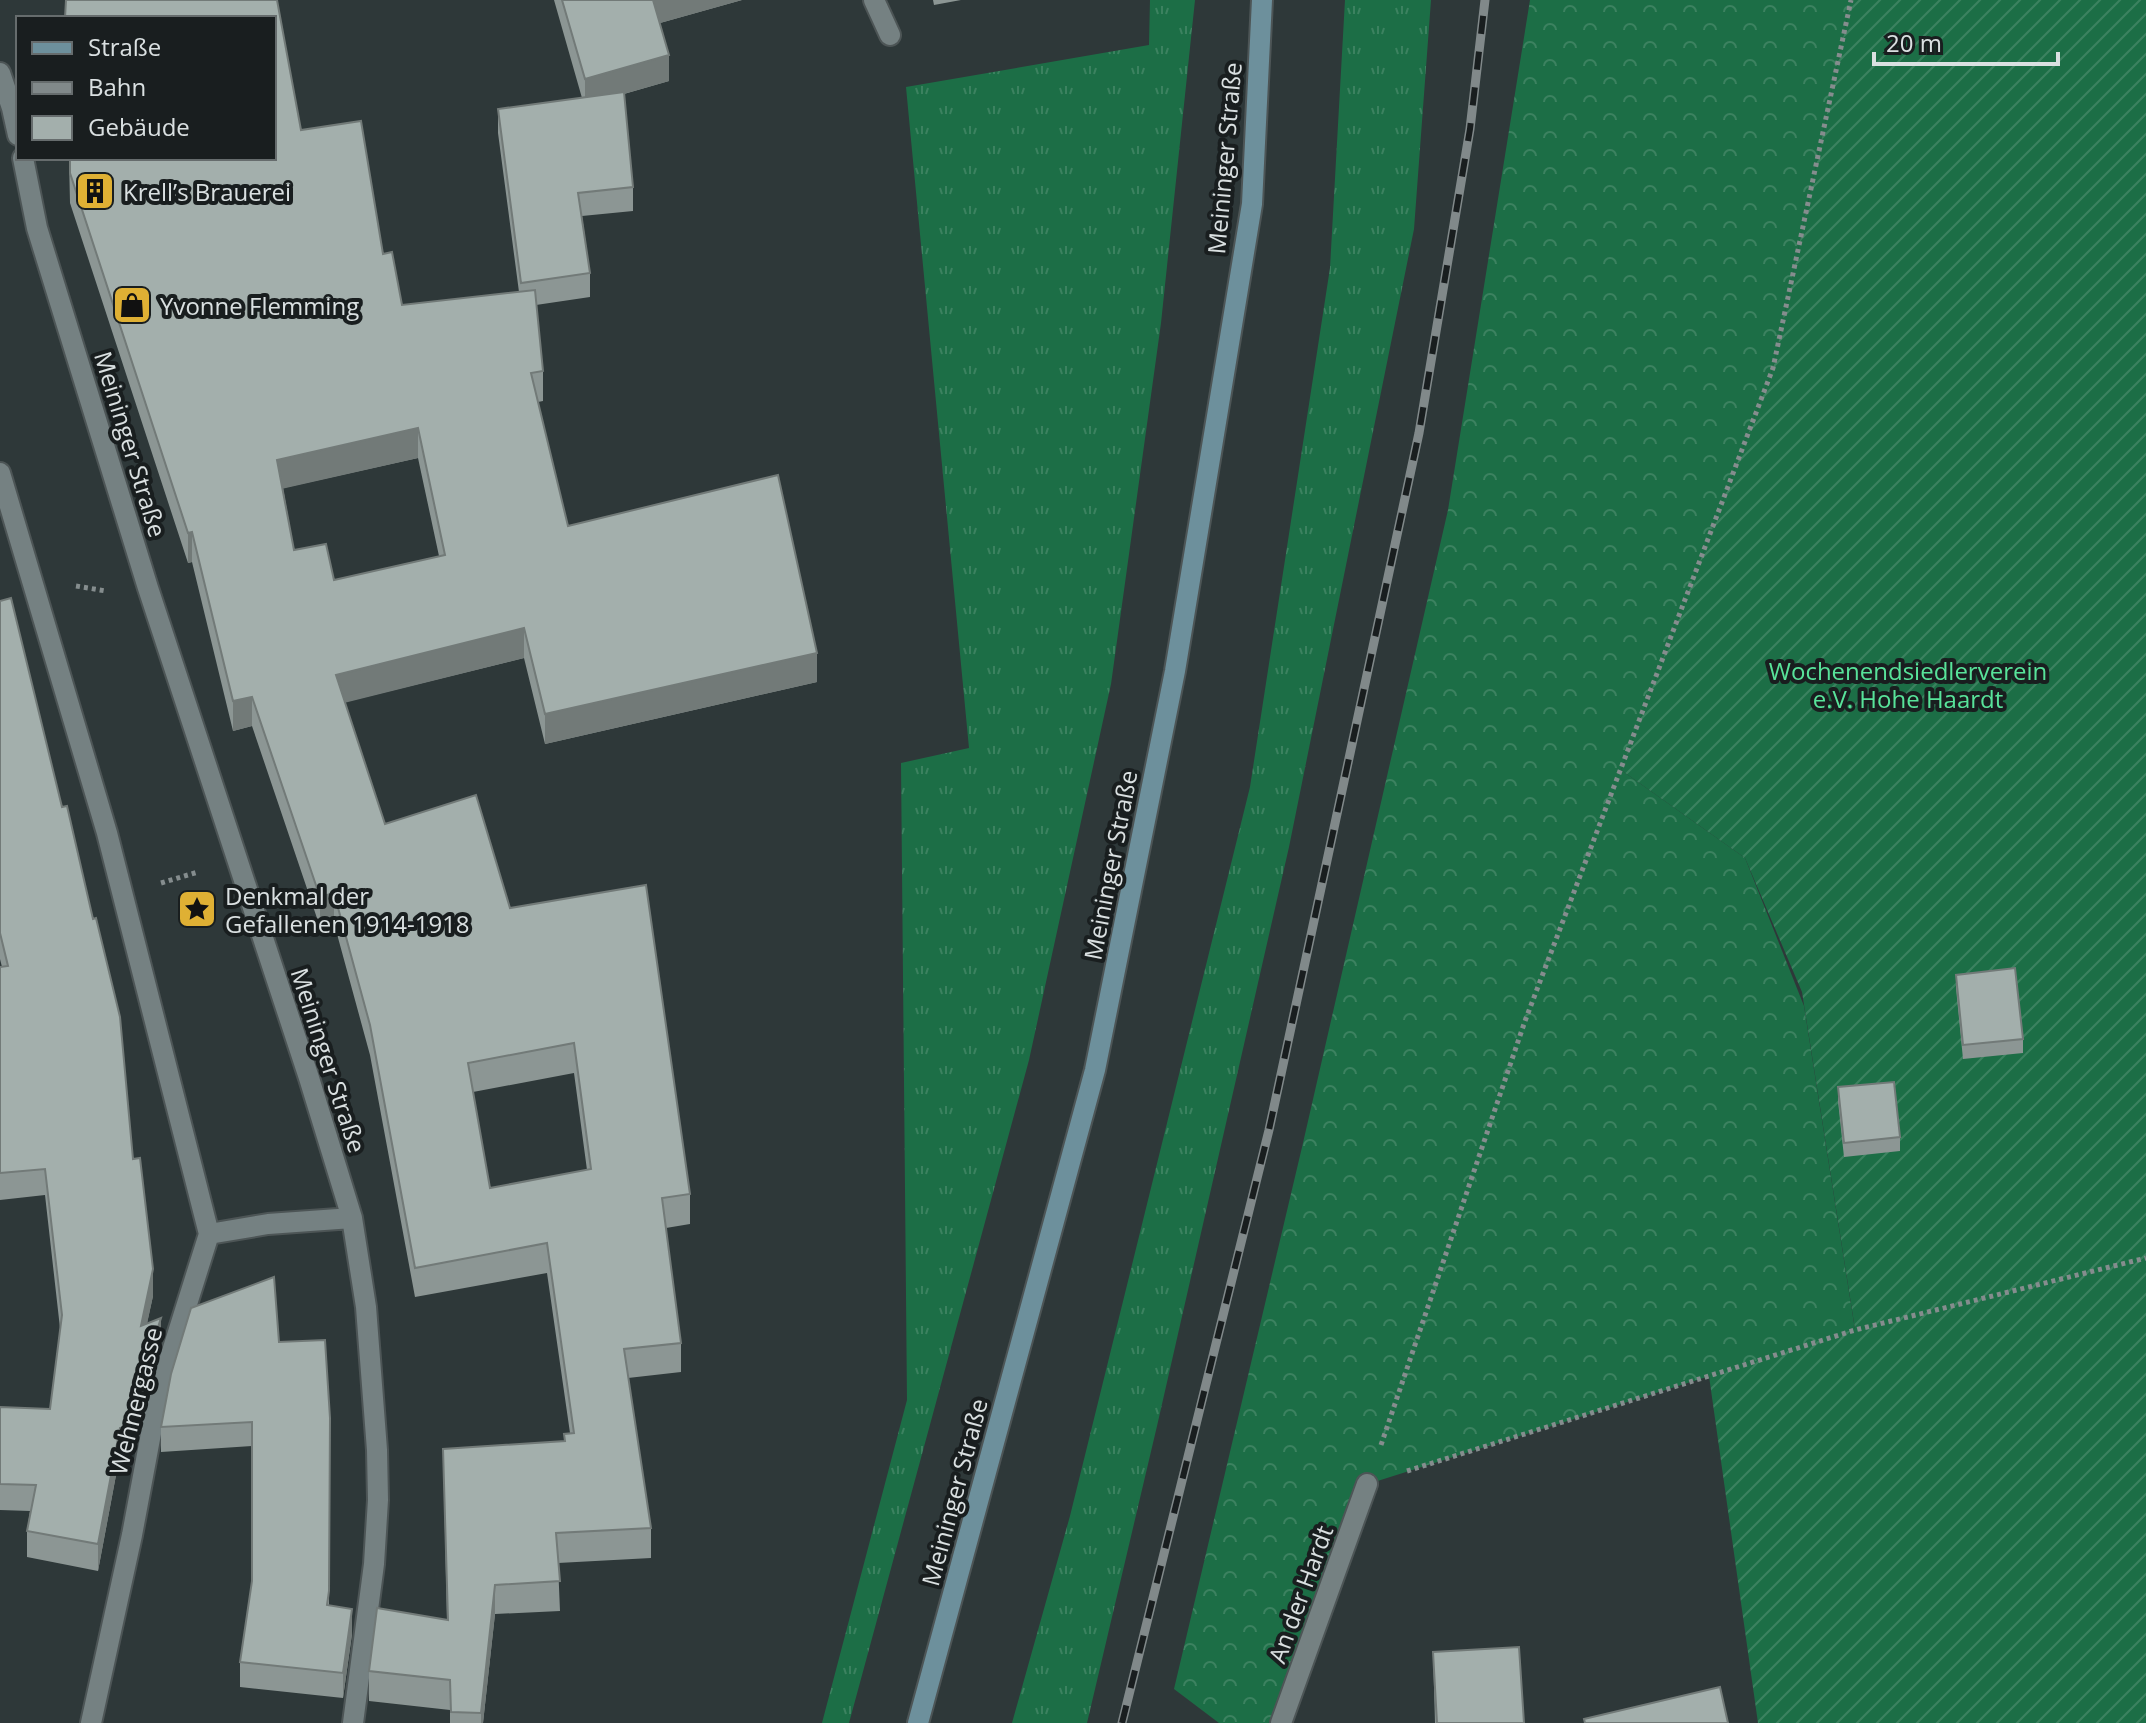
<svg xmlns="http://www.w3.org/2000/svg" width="2146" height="1723" font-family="'Open Sans',sans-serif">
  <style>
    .grass { fill: url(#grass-tufts) }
    .forest { fill: url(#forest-crowns) }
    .garden { fill: url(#garden-furrows) }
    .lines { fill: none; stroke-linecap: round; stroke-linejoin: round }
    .minor-casing { stroke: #4d5556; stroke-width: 24 }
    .secondary-casing { stroke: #4d5556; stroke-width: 24 }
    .path { stroke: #858d8e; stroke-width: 5; stroke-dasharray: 4 4; stroke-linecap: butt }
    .minor { stroke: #758182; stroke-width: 20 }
    .secondary { stroke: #6d909c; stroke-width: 20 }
    .rail-casing { stroke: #81898a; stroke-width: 9 }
    .rail { stroke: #191e1f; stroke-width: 6; stroke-dasharray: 18; stroke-linecap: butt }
    .wall { fill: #8c9694; fill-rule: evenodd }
    .shaded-wall { fill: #727a78 }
    .building { fill: #a3afac; stroke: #727a78; stroke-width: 2; fill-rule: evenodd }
    .labels { text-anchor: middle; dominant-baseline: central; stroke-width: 8; stroke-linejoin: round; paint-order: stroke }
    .street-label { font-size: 24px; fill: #dae0e1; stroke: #191e1f }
    .poi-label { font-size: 24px; fill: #dae0e1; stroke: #191e1f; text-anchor: start }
    .park-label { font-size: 24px; fill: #58e39a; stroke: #191e1f }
  </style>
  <defs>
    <pattern id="grass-tufts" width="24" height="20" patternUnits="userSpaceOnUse" patternTransform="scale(2)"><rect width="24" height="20" fill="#1c6e46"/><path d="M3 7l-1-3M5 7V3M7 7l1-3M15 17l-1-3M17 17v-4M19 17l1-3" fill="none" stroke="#3c8260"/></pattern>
    <pattern id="forest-crowns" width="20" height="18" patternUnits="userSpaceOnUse" patternTransform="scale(2)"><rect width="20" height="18" fill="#1c6e46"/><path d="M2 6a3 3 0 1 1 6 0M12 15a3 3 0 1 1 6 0" fill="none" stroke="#3c8260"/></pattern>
    <pattern id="garden-furrows" width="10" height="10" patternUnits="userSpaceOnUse" patternTransform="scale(2)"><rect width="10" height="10" fill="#1c6e46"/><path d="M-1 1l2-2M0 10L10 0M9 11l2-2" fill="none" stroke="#3c8260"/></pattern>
  </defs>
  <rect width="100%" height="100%" fill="#2e3839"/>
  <path class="grass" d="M1150,0H1195L1161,323L1111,684L1029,1060L849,1723H822L907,1400L901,763L969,748L906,87L1149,45Z
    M1345,0H1431L1414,229L1289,847L1157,1426L1087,1723H1012L1070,1516L1250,787L1330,268Z"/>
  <path class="forest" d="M1530,0H1851L1773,368L1621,770L1745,858L1804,1006L1855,1330L1368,1484L1281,1723H1219L1174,1689L1303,1143L1448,510Z"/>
  <path class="garden" d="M1851,0H2146V1723H1758L1709,1376L1855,1329L1802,992L1745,858L1621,770L1773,368Z"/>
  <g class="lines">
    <g class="minor-casing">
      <path id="minor" d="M874,0L890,35
        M0,73L12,108L18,135
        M23,158L37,228L148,588L309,1078L352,1218L366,1307L377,1450L378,1500L374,1564L353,1723
        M0,473L107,833L209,1234
        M209,1234L268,1224L352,1218
        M91,1723L132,1535L158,1396L209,1234
        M1281,1723L1367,1484"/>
    </g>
    <g class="secondary-casing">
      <path id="secondary" d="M918,1723L1095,1070L1175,671L1252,204L1262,0"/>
    </g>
    <path class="path" d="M76,586L106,591
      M161,883L198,872
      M1381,1445L1525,1021L1773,368L1851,0
      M1407,1471L1855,1330L2146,1258"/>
    <use href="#minor" class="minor"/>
    <use href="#secondary" class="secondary"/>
    <g class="rail-casing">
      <path id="rail" d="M1122,1723L1269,1130L1419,433L1470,129L1485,0"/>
    </g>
    <use href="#rail" class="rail"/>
  </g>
  <path class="wall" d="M554,0H742L660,23L669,81L624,94L633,187V211L582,216L590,273V297L536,305L543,371V401L538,402L568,526L817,682L545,744L524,658L345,702L385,824L510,908L690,1194V1224L666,1228L681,1343V1372L628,1378L651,1528V1558L558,1563L560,1611L495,1614L483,1723H450V1710L369,1701V1671L447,1620L443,1449L564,1441V1434L570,1433L547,1273L415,1297L370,1055L334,923L320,927L252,726L233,731L192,562L188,563L70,203L69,158H274L301,130L383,254L402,305L519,292L498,133V109L582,98ZM418,458L439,556L334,580L294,550L283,488ZM574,1073L587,1170L490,1188L473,1092Z
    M933,0H961L934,5Z
    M0,601L133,1159L153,1296L147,1323L161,1345L145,1394L134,1453L120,1454L98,1571L27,1557V1531L30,1511L0,1510V1407L50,1409L60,1328L45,1195L0,1200V967H2L0,959Z
    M1956,975L2023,1039V1053L1963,1059L1956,988Z
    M1838,1087L1900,1137V1151L1844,1157L1838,1101Z
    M279,1342L330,1418L329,1605L352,1634L343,1698L240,1687V1662L252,1582V1446L161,1452V1427Z
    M1433,1652L1524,1723H1435Z"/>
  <path class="shaded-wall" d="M653,0H742L653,25Z
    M669,55V81L585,105V79Z
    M418,428V458L277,490V460Z
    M192,532V562L188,563V533Z
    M524,628V658L336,705V675Z
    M817,653V682L545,744V714Z
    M252,697V726L233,731V701Z
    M334,893V923L320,927V897Z
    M153,1269V1296L141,1352V1326Z
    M161,1318V1345L145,1394L134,1453V1427L145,1367Z
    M120,1428V1454L98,1571V1544Z
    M495,1585V1614L483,1723H481V1713Z
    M352,1609V1634L343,1698V1673Z"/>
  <path class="building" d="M66,0H277L301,130L361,121L383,254L392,252L402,305L535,290L543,371L531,373L568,526L778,475L817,653L545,714L524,628L336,675L385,824L476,795L510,908L646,885L690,1194L662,1198L681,1343L624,1349L651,1528L556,1533L560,1581L495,1585L481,1713L451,1712L450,1680L369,1671L377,1608L448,1620L443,1449L565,1441L564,1434L574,1433L547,1243L415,1268L370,1025L334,893L320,897L252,697L233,701L192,532L188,533L70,173V158H274V18H65ZM418,428L445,555L334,580L326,544L294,550L277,460ZM574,1043L591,1169L490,1188L468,1063Z
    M562,0H653L669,55L585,79Z
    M624,92L633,187L578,193L590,273L521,283L498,109Z
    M11,598L62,807L67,806L93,919L96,918L120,1017L133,1159L140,1158L153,1269L141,1326L161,1318L145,1367L134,1427L120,1428L98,1544L27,1531L36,1485L0,1484V1407L50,1409L62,1315L45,1169L0,1173V967L8,966L0,933V601Z
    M2015,968L2023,1039L1963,1045L1956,975Z
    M1894,1082L1900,1137L1844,1143L1838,1087Z
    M274,1277L279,1342L325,1340L330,1418L329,1591L327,1605L352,1609L343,1673L240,1662L252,1581V1422L161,1427L171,1374L191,1308Z
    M1519,1647L1524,1723H1437L1433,1652Z
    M1720,1687L1728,1723H1585L1584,1719Z"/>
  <defs>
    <g id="building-square" transform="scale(2)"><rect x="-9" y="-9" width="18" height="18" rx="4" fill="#dfb034" stroke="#191e1f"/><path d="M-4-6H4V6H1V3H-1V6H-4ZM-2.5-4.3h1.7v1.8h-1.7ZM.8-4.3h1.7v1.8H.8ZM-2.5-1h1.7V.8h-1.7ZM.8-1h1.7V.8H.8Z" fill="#111"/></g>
    <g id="shop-square" transform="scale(2)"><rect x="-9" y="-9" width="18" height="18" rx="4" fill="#dfb034" stroke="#191e1f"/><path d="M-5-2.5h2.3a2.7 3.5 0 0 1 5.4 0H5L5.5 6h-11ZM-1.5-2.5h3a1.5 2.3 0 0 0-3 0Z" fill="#111"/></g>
    <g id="sight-square" transform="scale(2)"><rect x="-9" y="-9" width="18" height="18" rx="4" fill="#dfb034" stroke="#191e1f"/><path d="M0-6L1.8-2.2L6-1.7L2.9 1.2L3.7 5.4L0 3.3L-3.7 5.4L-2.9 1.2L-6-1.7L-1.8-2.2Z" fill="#111"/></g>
  </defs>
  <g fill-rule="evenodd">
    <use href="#building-square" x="95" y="191"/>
    <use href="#shop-square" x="132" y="305"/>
    <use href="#sight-square" x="197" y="909"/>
  </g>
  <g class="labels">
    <g class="street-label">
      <text transform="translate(1224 158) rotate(-85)">Meininger Straße</text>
      <text transform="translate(131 444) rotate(73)">Meininger Straße</text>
      <text transform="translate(1110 865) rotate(-79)">Meininger Straße</text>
      <text transform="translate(329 1060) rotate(72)">Meininger Straße</text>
      <text transform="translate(135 1401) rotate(-76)">Wehnergasse</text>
      <text transform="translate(954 1492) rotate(-75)">Meininger Straße</text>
      <text transform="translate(1300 1594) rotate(-70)">An der Hardt</text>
    </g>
    <g class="poi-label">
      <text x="123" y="191">Krell’s Brauerei</text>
      <text x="160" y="305">Yvonne Flemming</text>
      <text x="225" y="895">Denkmal der<tspan x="225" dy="28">Gefallenen 1914-1918</tspan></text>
    </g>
    <g class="park-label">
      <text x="1908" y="670">Wochenendsiedlerverein<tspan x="1908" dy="28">e.V. Hohe Haardt</tspan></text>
    </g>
  </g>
  <rect x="16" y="16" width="260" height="144" fill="#191e1f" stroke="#666c6d" stroke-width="2"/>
  <rect x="32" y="42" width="40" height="12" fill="#6d909c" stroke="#666c6d" stroke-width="2"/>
  <text x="88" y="56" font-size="24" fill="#dae0e1">Straße</text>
  <rect x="32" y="82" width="40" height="12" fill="#81898a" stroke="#666c6d" stroke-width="2"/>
  <text x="88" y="96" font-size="24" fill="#dae0e1">Bahn</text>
  <rect x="32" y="116" width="40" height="24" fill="#a3afac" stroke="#666c6d" stroke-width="2"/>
  <text x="88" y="136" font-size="24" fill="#dae0e1">Gebäude</text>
  <path d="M1874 52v12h184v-12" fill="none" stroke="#dae0e1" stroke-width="4"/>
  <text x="1886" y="52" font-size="24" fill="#dae0e1" stroke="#191e1f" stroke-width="6" paint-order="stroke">20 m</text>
</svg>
